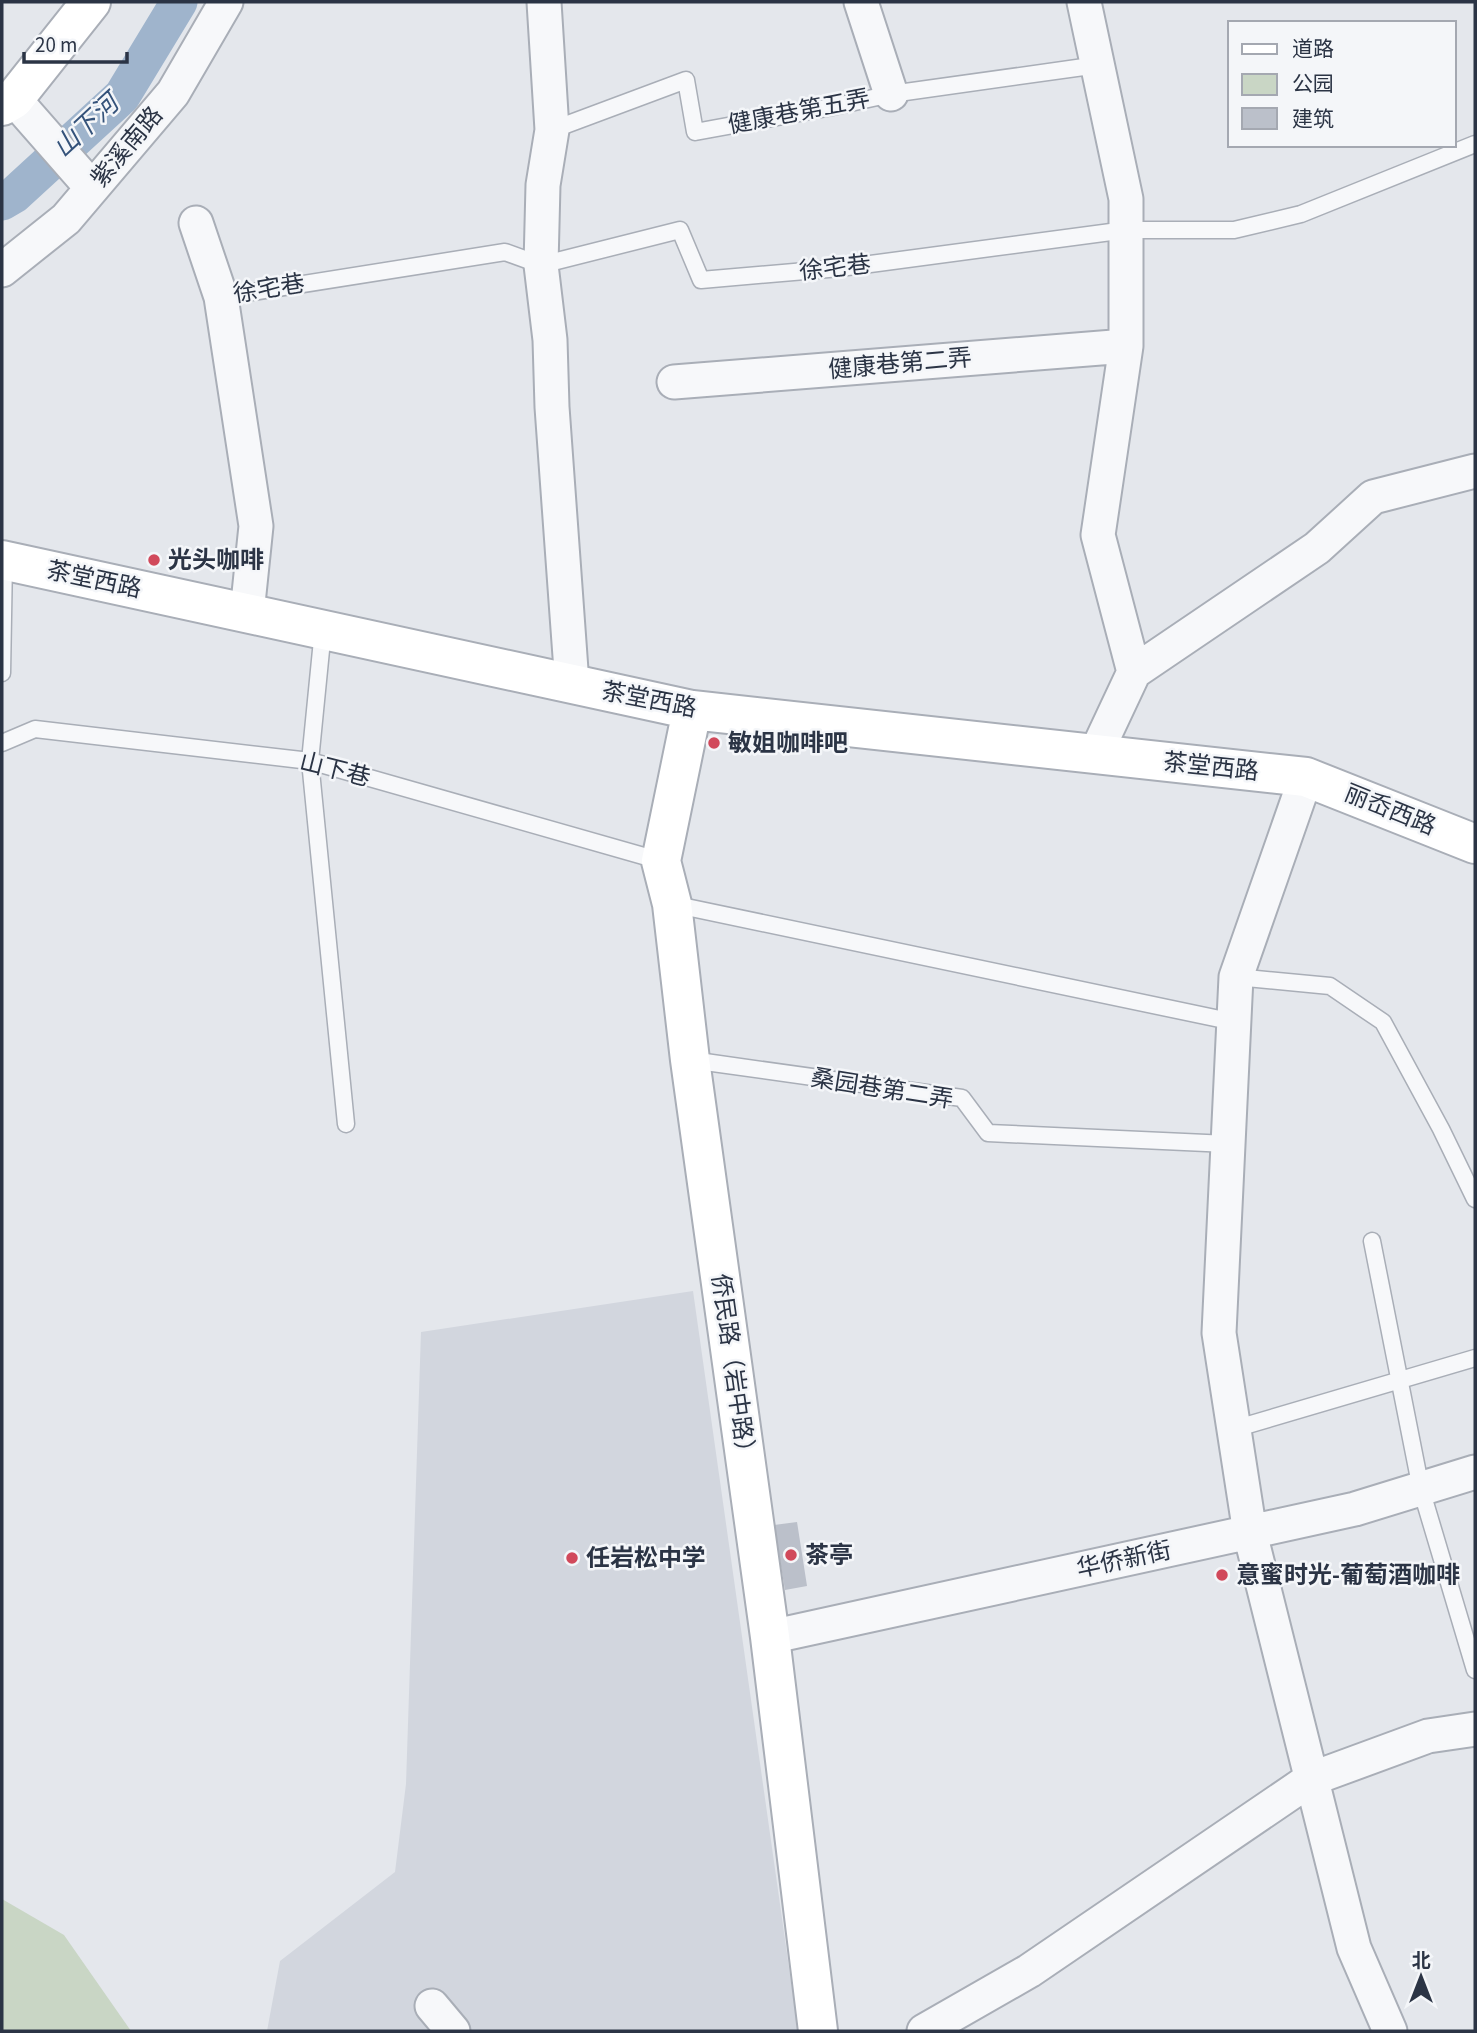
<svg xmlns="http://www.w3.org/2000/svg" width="1477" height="2033" font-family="'Source Sans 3','Noto Sans SC',sans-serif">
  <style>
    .built { fill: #d2d6de }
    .green { fill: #c9d6c5 }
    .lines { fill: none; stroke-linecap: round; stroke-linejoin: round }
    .canal { stroke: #9fb4cc; stroke-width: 37 }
    .building { fill: #bbc0ca }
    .lane-casing { stroke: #a9aeb7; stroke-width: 19 }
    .street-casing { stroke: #a9aeb7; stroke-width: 37 }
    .secondary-casing { stroke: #a9aeb7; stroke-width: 42 }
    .lane { stroke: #f7f8fa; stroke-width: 16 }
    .street { stroke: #f7f8fa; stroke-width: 33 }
    .secondary { stroke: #fff; stroke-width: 38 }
    .poi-dot { fill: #d1495b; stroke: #f4f6f9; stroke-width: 2.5 }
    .labels { text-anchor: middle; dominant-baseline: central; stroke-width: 5; stroke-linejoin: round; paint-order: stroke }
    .street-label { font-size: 24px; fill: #2b3445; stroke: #f4f6f9 }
    .poi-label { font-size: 24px; font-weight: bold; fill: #2b3445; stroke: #f4f6f9; text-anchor: start }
    .water-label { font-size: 26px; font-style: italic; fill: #34527a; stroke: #f4f6f9 }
  </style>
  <rect width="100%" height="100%" fill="#e4e7ec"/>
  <path class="built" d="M693,1291L798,2031H267L280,1961L395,1872L406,1784L421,1332Z"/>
  <path class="green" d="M2,1899L64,1935L131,2031H2Z"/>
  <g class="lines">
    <path class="canal" d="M2,202L14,195L122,96L179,2"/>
  </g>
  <path class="building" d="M797,1522L807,1586L785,1590L774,1525Z"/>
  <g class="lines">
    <g class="lane-casing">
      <path id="lane" d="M552,130L686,80L695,132L832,107L891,94L1098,65
        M221,297L505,252L541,265L680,230L701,280L840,268L1126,230H1234L1301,214L1475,144
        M323,630L310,761L346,1124
        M2,673L4,560
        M2,743L35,729L310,761L661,861
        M672,904L1234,1022
        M1236,977L1330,986L1383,1022L1441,1129L1475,1199
        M691,1060L962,1098L988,1133L1228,1144
        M1372,1241L1421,1489L1475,1670
        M1234,1429L1475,1358"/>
    </g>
    <g class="street-casing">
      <path id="street" d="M544,2L552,130L543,185L541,265L550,340L552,407L572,684
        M861,2L891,94
        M1084,2L1126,199V346L1098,535L1134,672
        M14,99L92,188
        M196,223L221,297L256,526L247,613
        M2,270L66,219L173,93L226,2
        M674,382L1126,346
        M1095,755L1134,672L1317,548L1373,497L1475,471
        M1306,777L1236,977L1219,1333L1250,1533L1354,1948L1390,2031
        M770,1637L1355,1509L1475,1472
        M432,2006L453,2031
        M924,2031L1029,1971L1311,1779L1428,1736L1475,1729"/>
    </g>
    <g class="secondary-casing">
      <path id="secondary" d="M2,106L14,99L91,2
        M2,560L692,710L1306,777L1475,844
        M692,710L661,861L672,904L690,1060L770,1637L818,2031"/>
    </g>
    <use href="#lane" class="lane"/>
    <use href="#street" class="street"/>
    <use href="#secondary" class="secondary"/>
  </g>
  <g class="poi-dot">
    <circle cx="154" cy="560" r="7"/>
    <circle cx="714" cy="743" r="7"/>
    <circle cx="791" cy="1555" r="7"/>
    <circle cx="572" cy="1558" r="7"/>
    <circle cx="1222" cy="1575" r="7"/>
  </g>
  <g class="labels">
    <g class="street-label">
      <text transform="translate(799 112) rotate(-11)">健康巷第五弄</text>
      <text transform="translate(127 147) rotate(-50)">紫溪南路</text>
      <text transform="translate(835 268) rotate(-6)">徐宅巷</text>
      <text transform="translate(269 289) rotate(-9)">徐宅巷</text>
      <text transform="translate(900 364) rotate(-5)">健康巷第二弄</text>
      <text transform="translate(94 580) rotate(12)">茶堂西路</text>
      <text transform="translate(649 700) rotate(11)">茶堂西路</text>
      <text transform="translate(1211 767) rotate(6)">茶堂西路</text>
      <text transform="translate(335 770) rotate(14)">山下巷</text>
      <text transform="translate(1390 810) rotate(22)">丽岙西路</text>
      <text transform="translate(882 1089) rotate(9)">桑园巷第二弄</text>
      <text transform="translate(733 1369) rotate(82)">侨民路（岩中路）</text>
      <text transform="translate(1124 1560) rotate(-12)">华侨新街</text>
    </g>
    <g class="poi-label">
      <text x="168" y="560">光头咖啡</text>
      <text x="728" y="743">敏姐咖啡吧</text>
      <text x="805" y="1555">茶亭</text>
      <text x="586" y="1558">任岩松中学</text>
      <text x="1236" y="1575">意蜜时光-葡萄酒咖啡</text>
    </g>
    <g class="water-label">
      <text transform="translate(86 126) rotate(-43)">山下河</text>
    </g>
  </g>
  <rect width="1477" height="2033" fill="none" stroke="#2b3445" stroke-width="7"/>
  <rect x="1228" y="21" width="228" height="126" fill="#f4f6f9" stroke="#a4a8b1" stroke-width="2"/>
  <rect x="1242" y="44" width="35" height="10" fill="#ffffff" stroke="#a4a8b1" stroke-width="2"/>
  <text x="1292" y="56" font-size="21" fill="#2b3445">道路</text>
  <rect x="1242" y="74" width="35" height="21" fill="#c9d6c5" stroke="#a4a8b1" stroke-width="2"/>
  <text x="1292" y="91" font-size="21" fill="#2b3445">公园</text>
  <rect x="1242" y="108" width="35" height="21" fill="#bbc0ca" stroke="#a4a8b1" stroke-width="2"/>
  <text x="1292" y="126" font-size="21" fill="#2b3445">建筑</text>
  <g transform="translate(1421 1977)" stroke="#f4f6f9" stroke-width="5" paint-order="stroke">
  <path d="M0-5L12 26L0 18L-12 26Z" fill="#2b3445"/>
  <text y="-10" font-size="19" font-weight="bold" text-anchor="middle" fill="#2b3445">北</text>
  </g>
  <path d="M24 52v10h103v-10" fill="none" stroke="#2b3445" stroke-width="3.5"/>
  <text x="35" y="52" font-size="21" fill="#2b3445" stroke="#f4f6f9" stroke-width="5" paint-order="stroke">20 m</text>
</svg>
